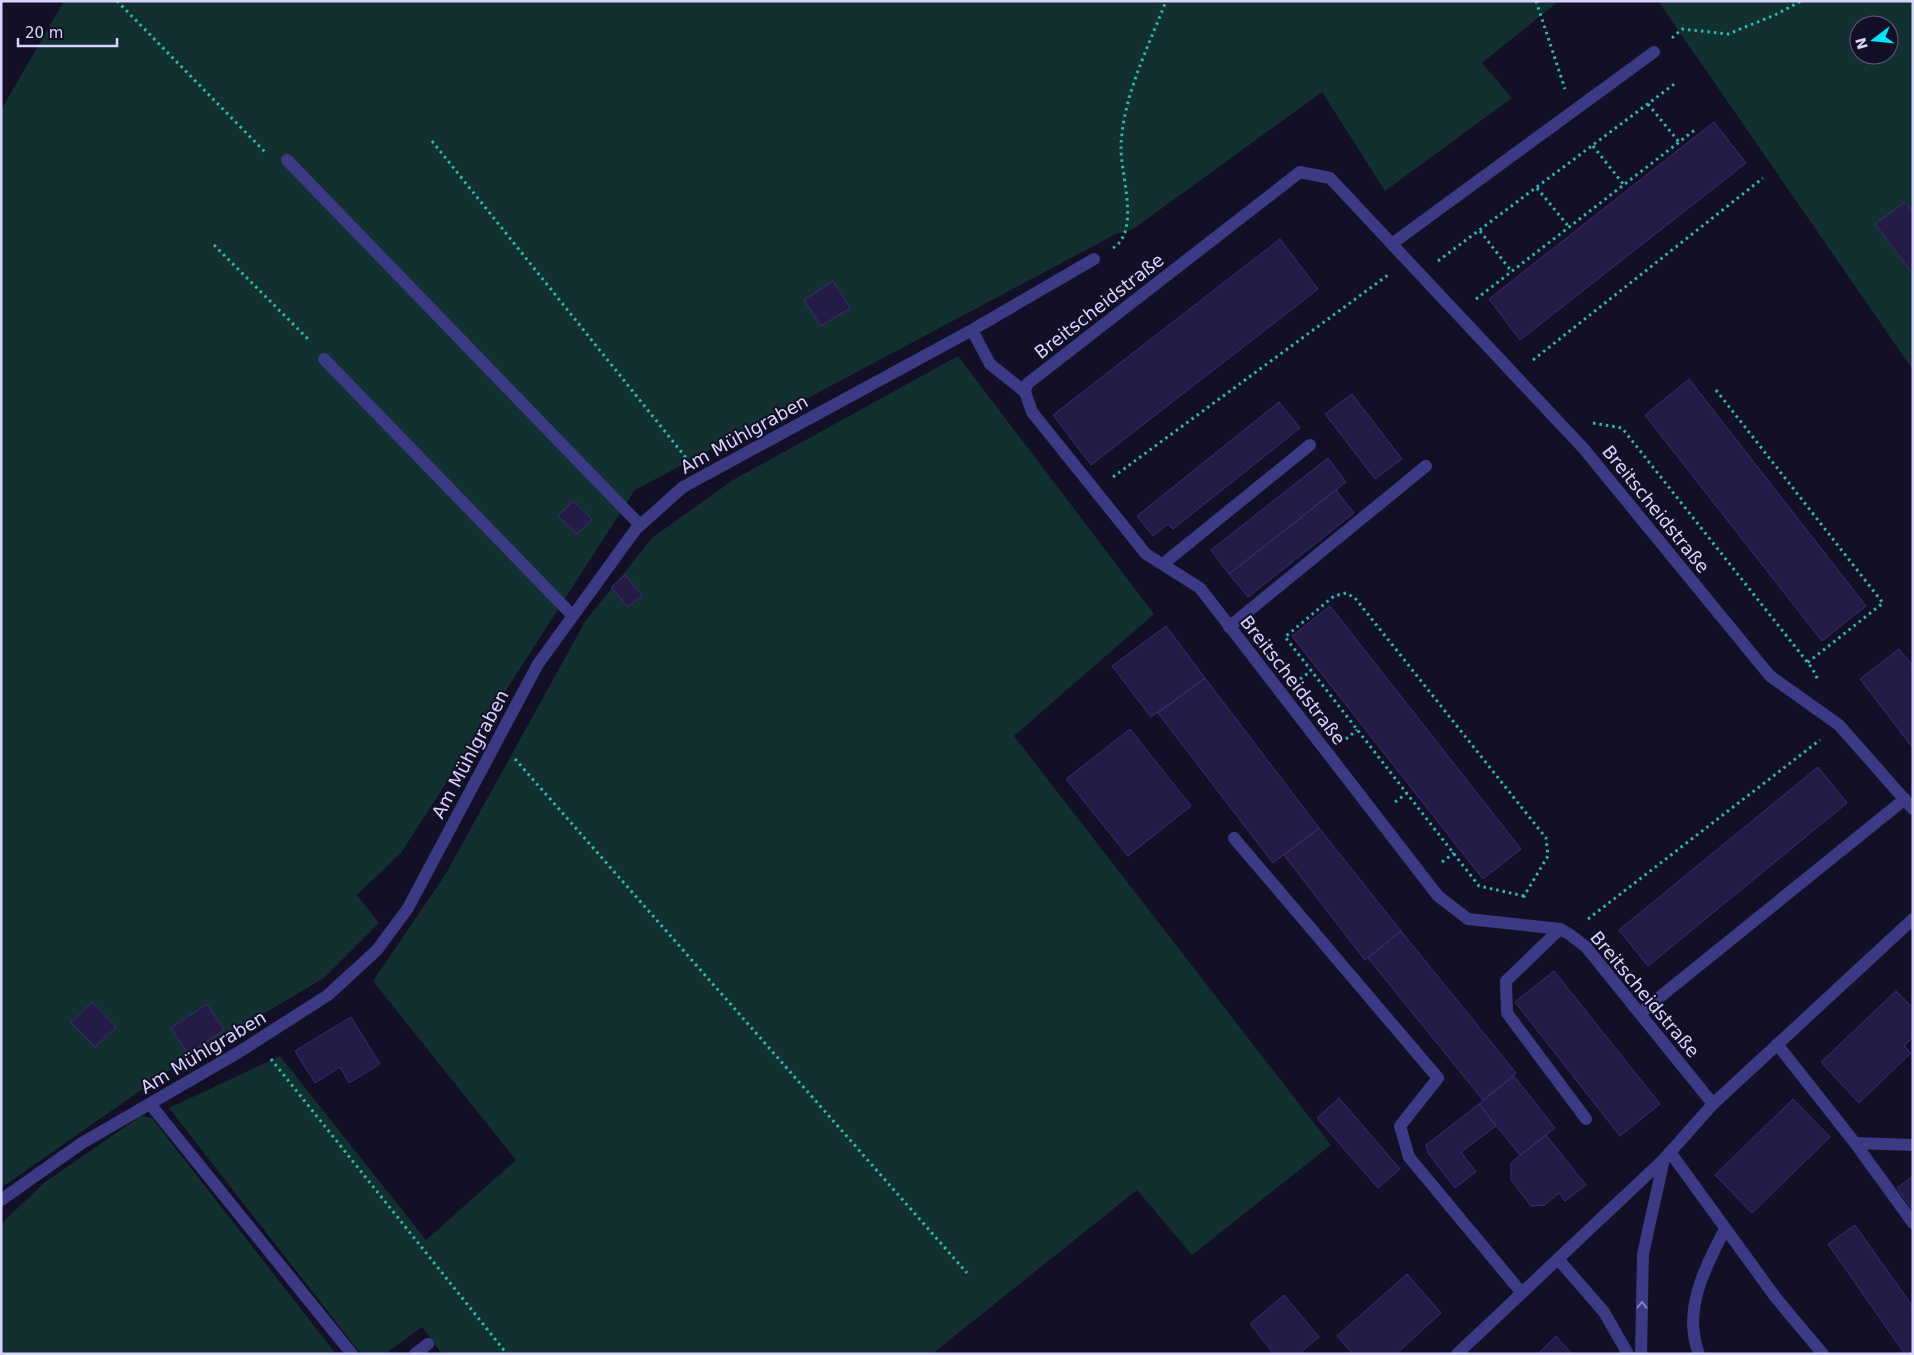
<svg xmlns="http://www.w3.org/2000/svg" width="1914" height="1355" font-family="'DejaVu Sans',sans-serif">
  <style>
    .green { fill: #12302f; fill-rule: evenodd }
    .building { fill: #241b47; stroke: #3b2d73 }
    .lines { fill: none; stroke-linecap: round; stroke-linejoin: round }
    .path { stroke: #2fb8b0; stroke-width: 3; stroke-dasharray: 2.5 4; stroke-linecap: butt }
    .service { stroke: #3d3a85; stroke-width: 12 }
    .minor { stroke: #3d3a85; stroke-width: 12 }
    .oneway { stroke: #837fbc }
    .labels { text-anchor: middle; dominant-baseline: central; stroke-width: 4; stroke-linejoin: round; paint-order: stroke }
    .street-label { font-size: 18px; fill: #d9d4ff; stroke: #130f26 }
  </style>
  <rect width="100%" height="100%" fill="#130f26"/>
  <path class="green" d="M64,1H1559L1482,63L1512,98L1385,191L1322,92L1132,230L1116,234L635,490L401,853L357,895L379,923L324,978L177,1065L1,1188V110Z
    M1658,1H1913V370ZM1859,25H1889V55H1859Z
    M958,356L1154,614L1014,736L1331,1145L1192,1255L1137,1190L932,1354H442L422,1327L385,1354H361L169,1108L280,1056L426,1240L516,1160L373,981L445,875L586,620L652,538L733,480Z
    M141,1116L152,1118L336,1354H1V1224L45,1182Z"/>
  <path class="building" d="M1714,122L1746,163L1520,340L1489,299Z
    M1905,202L1913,212V268L1910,270L1875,224Z
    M1280,239L1318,289L1091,465L1053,415Z
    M833,281L850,308L821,326L804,300Z
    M1689,379L1866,606L1822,641L1645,415Z
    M1352,394L1402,459L1375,479L1325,414Z
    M1279,402L1300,428L1173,529L1168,524L1153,536L1137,516Z
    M1328,458L1346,482L1229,574L1211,550Z
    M1336,490L1354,513L1248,597L1229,574Z
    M573,501L592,519L577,534L558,516Z
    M625,575L642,595L628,607L611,587Z
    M1330,606L1521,849L1483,879L1292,636Z
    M1166,626L1205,678L1151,717L1112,666Z
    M1899,649L1913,666V748L1860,679Z
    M1205,678L1319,828L1273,863L1158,713Z
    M1130,729L1191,806L1128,856L1066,779Z
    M1818,767L1847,803L1648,966L1619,930Z
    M1319,828L1401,931L1365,960L1284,855Z
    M1401,931L1516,1073L1483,1100L1368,958Z
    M1554,971L1660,1104L1620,1136L1515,1002Z
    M1896,991L1913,1008V1037L1904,1046L1911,1053L1859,1103L1821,1062Z
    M92,1002L116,1027L95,1047L71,1023Z
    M207,1004L224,1030L188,1054L171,1028Z
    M351,1017L380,1064L349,1083L340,1067L315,1083L295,1051Z
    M1514,1076L1555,1128L1520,1155L1479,1104Z
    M1339,1098L1400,1169L1378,1188L1317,1118Z
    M1793,1099L1830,1137L1752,1213L1715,1175Z
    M1479,1104L1496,1126L1461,1152L1476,1172L1455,1188L1428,1153L1426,1145Z
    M1546,1135L1586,1185L1565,1201L1559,1193L1545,1205L1531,1206L1511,1180V1163Z
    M1913,1176V1210L1897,1188Z
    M1855,1225L1913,1307V1354H1905L1828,1244Z
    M1407,1274L1441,1313L1396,1354H1353L1337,1336Z
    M1284,1295L1319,1337L1299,1354H1274L1250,1324Z
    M1556,1336L1572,1354H1538Z"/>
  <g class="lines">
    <path class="path" d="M117,1L266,153
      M1536,1L1565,89
      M1672,38L1682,29L1728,34L1775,15L1801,1
      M1648,104L1679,142
      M432,141L687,459
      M1593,146L1624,185
      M1537,188L1569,227
      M1480,231L1512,272
      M214,245L310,341
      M1113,248C1141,231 1120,173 1121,146C1123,96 1148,48 1166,1
      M1438,261L1677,82
      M1476,299L1696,129
      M1533,360L1763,178
      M1716,390L1883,603L1807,663
      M1593,423L1622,428L1812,668L1818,680
      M1113,477L1388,275
      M1300,679L1311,671
      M1346,739L1357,730
      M515,759L967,1273
      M1395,802L1407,793
      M1442,862L1454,853
      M1524,896L1479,886L1285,637L1334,596L1346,593L1355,598L1546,838L1548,856L1524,896L1525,901
      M1588,919L1820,740
      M271,1059L507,1354"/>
    <path class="service" d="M287,160L640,525
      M1393,243L1654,52
      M972,330L990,364L1025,392
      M324,359L572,615
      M1163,564L1310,445
      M1229,627L1426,466
      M1234,838L1438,1078L1400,1126L1409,1157L1521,1292
      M1560,929L1506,981L1507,1013L1586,1119
      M1640,1013L1905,799
      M1777,1044L1855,1143L1913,1223
      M150,1104L352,1354
      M1855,1143L1913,1145
      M1670,1152L1776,1298L1823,1354
      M1,1200L82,1143L239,1052L328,995L377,950L408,908L538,664L636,529L683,487L972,330L1094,259
      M415,1354L428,1344
      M1699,1354C1682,1310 1705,1268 1725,1229"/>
    <path class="minor" d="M1713,1104L1586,947L1569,934L1560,929L1468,919L1438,896L1200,588L1146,554L1032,412L1025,392L1027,384L1300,172L1330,178L1584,449L1770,676L1839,725L1913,809
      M1558,1259L1604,1312L1628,1354
      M1457,1354L1664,1159L1713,1104L1913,919
      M1641,1354L1643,1254L1664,1159"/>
  </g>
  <defs><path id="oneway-chevron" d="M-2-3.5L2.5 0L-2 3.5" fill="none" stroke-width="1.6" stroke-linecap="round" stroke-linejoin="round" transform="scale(1.25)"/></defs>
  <use class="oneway" href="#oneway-chevron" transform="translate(1642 1305) rotate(-89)"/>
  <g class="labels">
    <g class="street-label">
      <text transform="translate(1099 306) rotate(-38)">Breitscheidstraße</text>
      <text transform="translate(744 434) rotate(-29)">Am Mühlgraben</text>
      <text transform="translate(1656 509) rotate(51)">Breitscheidstraße</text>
      <text transform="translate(1293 680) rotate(52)">Breitscheidstraße</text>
      <text transform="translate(470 754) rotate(-62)">Am Mühlgraben</text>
      <text transform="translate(1645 994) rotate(50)">Breitscheidstraße</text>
      <text transform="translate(203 1052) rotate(-31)">Am Mühlgraben</text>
    </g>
  </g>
  <rect width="1914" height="1355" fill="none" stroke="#d9d4ff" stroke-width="5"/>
  <g transform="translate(1874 40) rotate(254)"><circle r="24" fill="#130f26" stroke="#625e7d"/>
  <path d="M0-4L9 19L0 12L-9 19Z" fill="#00e5ff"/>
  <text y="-8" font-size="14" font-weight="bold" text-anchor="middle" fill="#d9d4ff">N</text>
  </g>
  <path d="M18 38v8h99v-8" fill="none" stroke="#d9d4ff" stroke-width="2.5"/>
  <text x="25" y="38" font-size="15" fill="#d9d4ff" stroke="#130f26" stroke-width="4" paint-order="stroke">20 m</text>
</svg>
